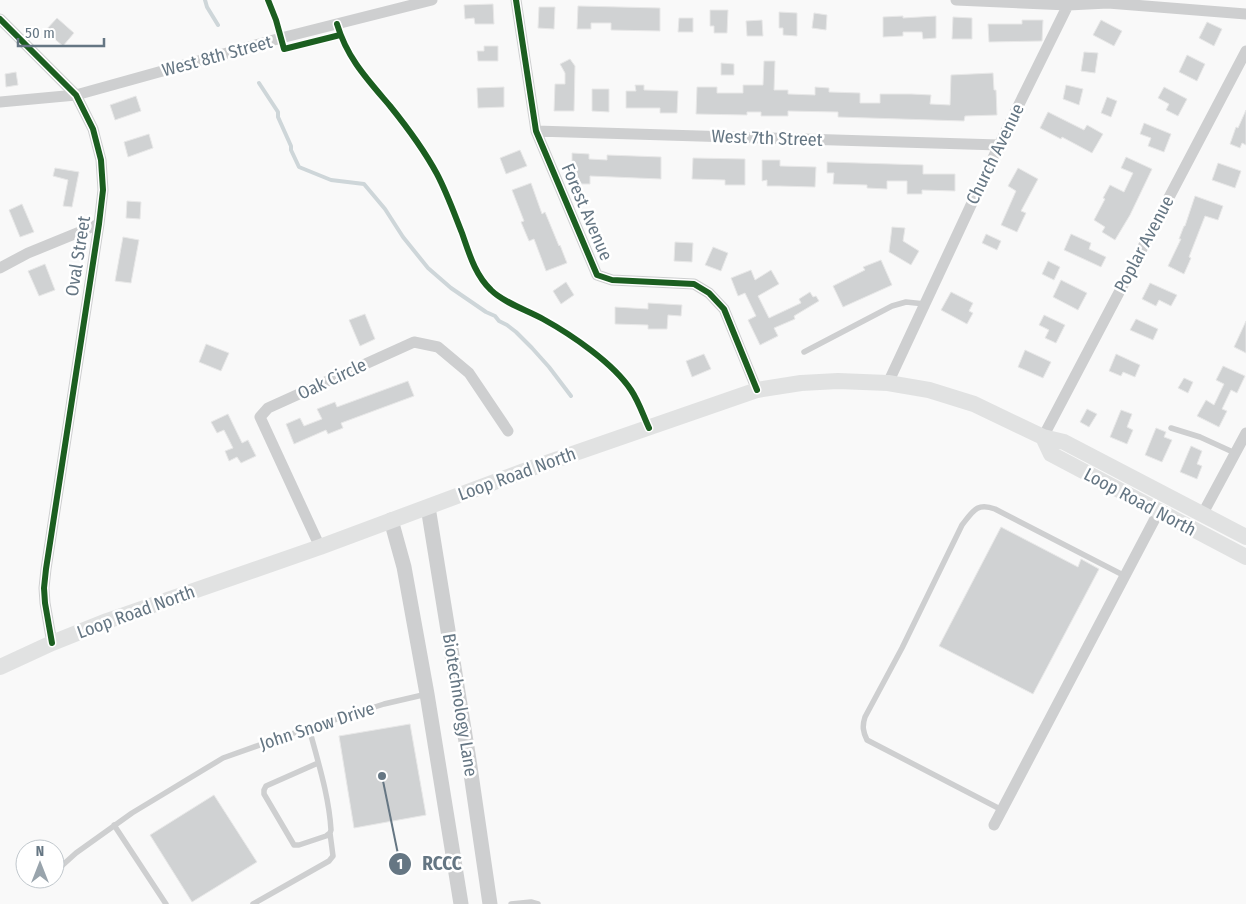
<svg xmlns="http://www.w3.org/2000/svg" width="1246" height="904" font-family="'Fira Sans Condensed',sans-serif">
  <style>
    .lines { fill: none; stroke-linecap: round; stroke-linejoin: round }
    .stream { stroke: #ced6d9; stroke-width: 4 }
    .building { fill: #d0d2d3; stroke: #e8e8e8 }
    .service { stroke: #cecfd0; stroke-width: 5.5 }
    .minor { stroke: #cecfd0; stroke-width: 11 }
    .tertiary { stroke: #cecfd0; stroke-width: 15 }
    .secondary { stroke: #e1e2e2; stroke-width: 16 }
    .cycleway-casing { stroke: #fff; stroke-width: 9 }
    .cycleway { stroke: #1b5e20; stroke-width: 6 }
    .labels { text-anchor: middle; dominant-baseline: central; stroke-width: 5; stroke-linejoin: round; paint-order: stroke }
    .street-label { font-size: 18px; fill: #657683; stroke: #fff }
    .leader { fill: none; stroke: #657683; stroke-width: 2 }
    .callout-dot { fill: #657683; stroke: #fff; stroke-width: 2 }
    .mark-label { font-size: 15px; text-anchor: middle; font-weight: bold; fill: #fff }
    .callout-label { font-size: 19px; text-anchor: middle; font-weight: bold; fill: #657683; stroke: #fff; stroke-width: 5; stroke-linejoin: round; paint-order: stroke }
  </style>
  <rect width="100%" height="100%" fill="#f9f9f9"/>
  <g class="lines">
    <path class="stream" d="M205,0L207,7L218,25
      M259,83L278,112V117L291,146V150L299,167L331,180L364,184L385,209L403,237L428,268L451,288L486,312L495,316L499,321L507,325L516,332L532,348L549,367L571,396"/>
  </g>
  <path class="building" d="M493,4L494,24H475L474,18L465,19L464,5Z
    M578,6L660,8V31L611,30V23H591V29H577Z
    M539,7H555L554,29L538,28Z
    M710,10H728L727,33H714V26H710Z
    M779,12L797,13V36L783,35V28H779Z
    M814,13L827,15L826,30L812,28Z
    M903,16V18L936,16V38L923,39L922,32H903V36L883,37V17Z
    M953,17L972,18V39H952Z
    M57,18L74,33L63,46L45,31Z
    M679,18H693V32H678Z
    M762,20L763,36H747L746,21Z
    M1022,20H1043L1042,41L989,42L988,24H1022Z
    M1101,20L1122,31L1114,46L1093,35Z
    M1207,22L1222,29L1214,46L1199,38Z
    M484,46H498V61H478L477,51H484Z
    M1084,52L1098,53L1095,73L1081,71Z
    M1187,55L1205,64L1197,81L1179,72Z
    M570,59L575,66L574,111H554L555,84H565V73L560,64Z
    M764,61H775L774,90H788V94L815,95V87L829,88V92L860,93V103H880V94H911L931,95L930,104L950,105L951,75L993,73L994,90H996L997,115L965,116L964,121L838,117V112L788,111V116H761V112H747V115L696,114L697,87H717V93H743V85H763Z
    M721,63L734,64V75H721Z
    M16,72L18,85L6,87L5,74Z
    M635,85H644V90L678,91L677,113H660V108H626V91H636Z
    M1066,85L1083,89L1079,105L1063,99Z
    M504,87V107L478,108L477,88Z
    M1164,87L1187,99L1178,116L1166,110L1169,104L1158,98Z
    M592,89H609V112L592,111Z
    M136,96L141,111L115,120L110,105Z
    M1107,97L1117,101L1111,117L1101,113Z
    M1246,110V145L1242,143L1240,148L1230,144L1236,127L1238,128Z
    M1048,112L1084,130L1087,125L1103,134L1092,153L1062,137L1061,139L1040,128Z
    M1144,123L1171,134L1164,152L1148,146L1151,138L1140,134Z
    M149,134L153,148L128,157L124,142Z
    M520,150L527,166L506,174L500,158Z
    M572,153L589,154V159L607,160V155L661,157V179L590,176V184H576V170L572,169Z
    M1126,157L1152,169L1130,215L1115,240L1102,232L1105,227L1094,220L1105,199L1103,198L1110,185L1124,192L1133,173L1121,168Z
    M693,158L745,159V185H725V180L692,179Z
    M762,160H780V166L816,167L815,187L780,186H767V180L762,181Z
    M827,162L923,165V174H955V191L922,190V194H907V181H887V189L867,188V185L833,184L834,173H827Z
    M1218,163L1241,171L1235,188L1212,180Z
    M55,168L79,172L72,207L63,206L68,180L53,176Z
    M1018,168L1038,179L1021,211L1026,213L1017,232L1001,225L1016,191L1008,186Z
    M531,183L542,214L545,212L559,246L560,245L567,263L546,271L534,239L529,241L521,222L524,221L512,190Z
    M1195,196L1223,206L1218,220L1205,216L1189,257L1191,258L1184,274L1168,266L1181,239H1179L1184,226H1185Z
    M127,201L141,202L140,219L126,218Z
    M22,204L34,232L20,237L9,210Z
    M892,227L905,228L903,241L919,251L911,265L889,252Z
    M986,234L1001,241L997,250L982,243Z
    M1071,234L1091,243L1089,249L1106,257L1101,267L1064,250Z
    M123,237L139,240L131,283L115,281Z
    M675,242L693,243L692,262L674,261Z
    M713,247L728,253L721,271L705,265Z
    M881,260L892,285L843,307L833,286L865,270L863,267Z
    M1048,261L1060,267L1054,280L1042,274Z
    M45,264L55,290L39,296L28,271Z
    M751,270L755,280L771,270L779,284L758,296L769,318L801,303L799,299L810,292L813,297L816,296L819,301L794,316L795,319L774,328L778,336L760,345L748,320L756,316L745,293L738,296L731,278Z
    M1061,280L1087,293L1078,310L1053,297Z
    M566,282L574,295L561,304L553,291Z
    M1150,283L1177,295L1171,306L1159,300L1156,306L1142,299Z
    M951,292L973,303L969,311L973,313L967,324L941,310Z
    M648,303L682,305L681,316L668,315L667,329H648V325L615,324V307L648,309Z
    M365,314L375,339L360,346L349,320Z
    M1044,315L1065,325L1056,343L1045,338L1049,330L1039,325Z
    M1136,319L1158,329L1153,340L1130,330Z
    M1246,321V353L1234,347Z
    M206,344L229,353L221,371L199,362Z
    M1025,350L1051,362L1043,378L1018,367Z
    M704,354L711,369L692,377L686,361Z
    M1116,354L1140,365L1135,377L1123,372L1121,376L1109,371Z
    M1223,366L1245,376L1237,393L1231,390L1222,409L1227,411L1219,427L1197,416L1206,400L1214,405L1224,384L1216,380Z
    M1184,378L1193,382L1188,393L1178,388Z
    M408,381L414,396L341,423L343,428L328,434L326,430L294,444L286,424L300,418L304,426L322,419L317,409L335,402L337,407Z
    M1087,409L1097,414L1089,427L1080,422Z
    M1121,410L1132,414L1127,427L1133,430L1127,444L1110,437Z
    M228,414L242,443L248,440L256,456L241,463L237,457L229,461L225,451L233,448L224,430L217,433L211,422Z
    M1156,428L1166,432L1164,437L1172,440L1162,462L1145,455Z
    M1191,446L1202,451L1197,464L1202,466L1197,479L1180,472Z
    M1001,527L1078,567L1081,559L1099,569L1033,694L939,646Z
    M410,724L426,815L354,828L339,736Z
    M214,795L257,862L192,902L150,835Z"/>
  <g class="lines">
    <path class="service" d="M804,352L892,306L906,302L925,304
      M1171,428L1200,437L1235,453
      M309,728C318,762 329,796 331,830L330,833L326,836L299,845H294L264,794V790L266,786L318,763
      M1002,810L867,740C863,732 862,726 865,717L902,648L962,525C973,511 977,502 995,509L1125,576
      M114,825L166,904
      M55,872L76,853L132,813L223,758L285,736L384,704L427,694
      M43,883L48,879
      M253,904L329,861L333,856L330,833
      M511,904L531,902L538,904"/>
    <path class="minor" d="M516,0L536,131L597,275L612,280L694,284L709,293L724,309L757,390
      M956,0L1068,5L1108,3L1246,14
      M0,19L76,95L93,129L101,160L103,190L99,224L46,569L44,588L45,603L52,643
      M0,102L76,95L281,38L432,0
      M536,131L999,145
      M0,268L28,253L99,224
      M888,383L999,145L1068,5
      M1043,437L1246,51
      M1202,515L1246,433
      M320,547L260,417L268,408L414,342L438,347L469,373L508,431
      M994,825L1159,511"/>
    <path class="tertiary" d="M428,507L469,760L490,904
      M391,520L404,567L427,694L461,904"/>
    <path class="secondary" d="M1043,437L1051,454L1246,557
      M0,667L52,643L107,621L320,547L532,468L757,390L801,383L838,381L888,383L929,390L974,404L1043,437L1064,442L1246,537"/>
    <g class="cycleway-casing">
      <path id="cycleway" d="M268,0L276,20L284,49L340,35
        M516,0L536,131L597,275L612,280L694,284L709,293L724,309L757,390
        M0,19L76,95L93,129L101,160L103,190L99,224L46,569L44,588L45,603L52,643
        M337,24C347,58 367,79 390,106C407,127 424,150 437,174C447,193 454,213 462,233C469,253 475,275 491,290C504,303 527,310 543,319C572,335 613,363 631,390C639,402 643,415 649,428"/>
    </g>
    <use href="#cycleway" class="cycleway"/>
  </g>
  <g class="labels">
    <g class="street-label">
      <text transform="translate(217 56) rotate(-15)">West 8th Street</text>
      <text transform="translate(767 138) rotate(2)">West 7th Street</text>
      <text transform="translate(995 154) rotate(-64)">Church Avenue</text>
      <text transform="translate(587 212) rotate(67)">Forest Avenue</text>
      <text transform="translate(1144 244) rotate(-62)">Poplar Avenue</text>
      <text transform="translate(78 256) rotate(-81)">Oval Street</text>
      <text transform="translate(332 379) rotate(-25)">Oak Circle</text>
      <text transform="translate(517 474) rotate(-20)">Loop Road North</text>
      <text transform="translate(1140 502) rotate(28)">Loop Road North</text>
      <text transform="translate(136 612) rotate(-20)">Loop Road North</text>
      <text transform="translate(460 705) rotate(81)">Biotechnology Lane</text>
      <text transform="translate(317 726) rotate(-18)">John Snow Drive</text>
    </g>
  </g>
  <path class="leader" d="M382 776L400 864"/>
  <g class="callout-dot">
    <circle cx="382" cy="776" r="5"/>
    <circle cx="400" cy="864" r="12"/>
  </g>
  <g class="mark-label">
    <text x="400" y="869">1</text>
  </g>
  <g class="callout-label">
    <text x="442" y="870">RCCC</text>
  </g>
  <g transform="translate(40 864)"><circle r="24" fill="#ffffff" stroke="#c1c8cd"/>
  <path d="M0-4L9 19L0 12L-9 19Z" fill="#99a4ac"/>
  <text y="-8" font-size="14" font-weight="bold" text-anchor="middle" fill="#657683">N</text>
  </g>
  <path d="M18 38v8h86v-8" fill="none" stroke="#657683" stroke-width="2.5"/>
  <text x="25" y="38" font-size="15" fill="#657683" stroke="#ffffff" stroke-width="4" paint-order="stroke">50 m</text>
</svg>
